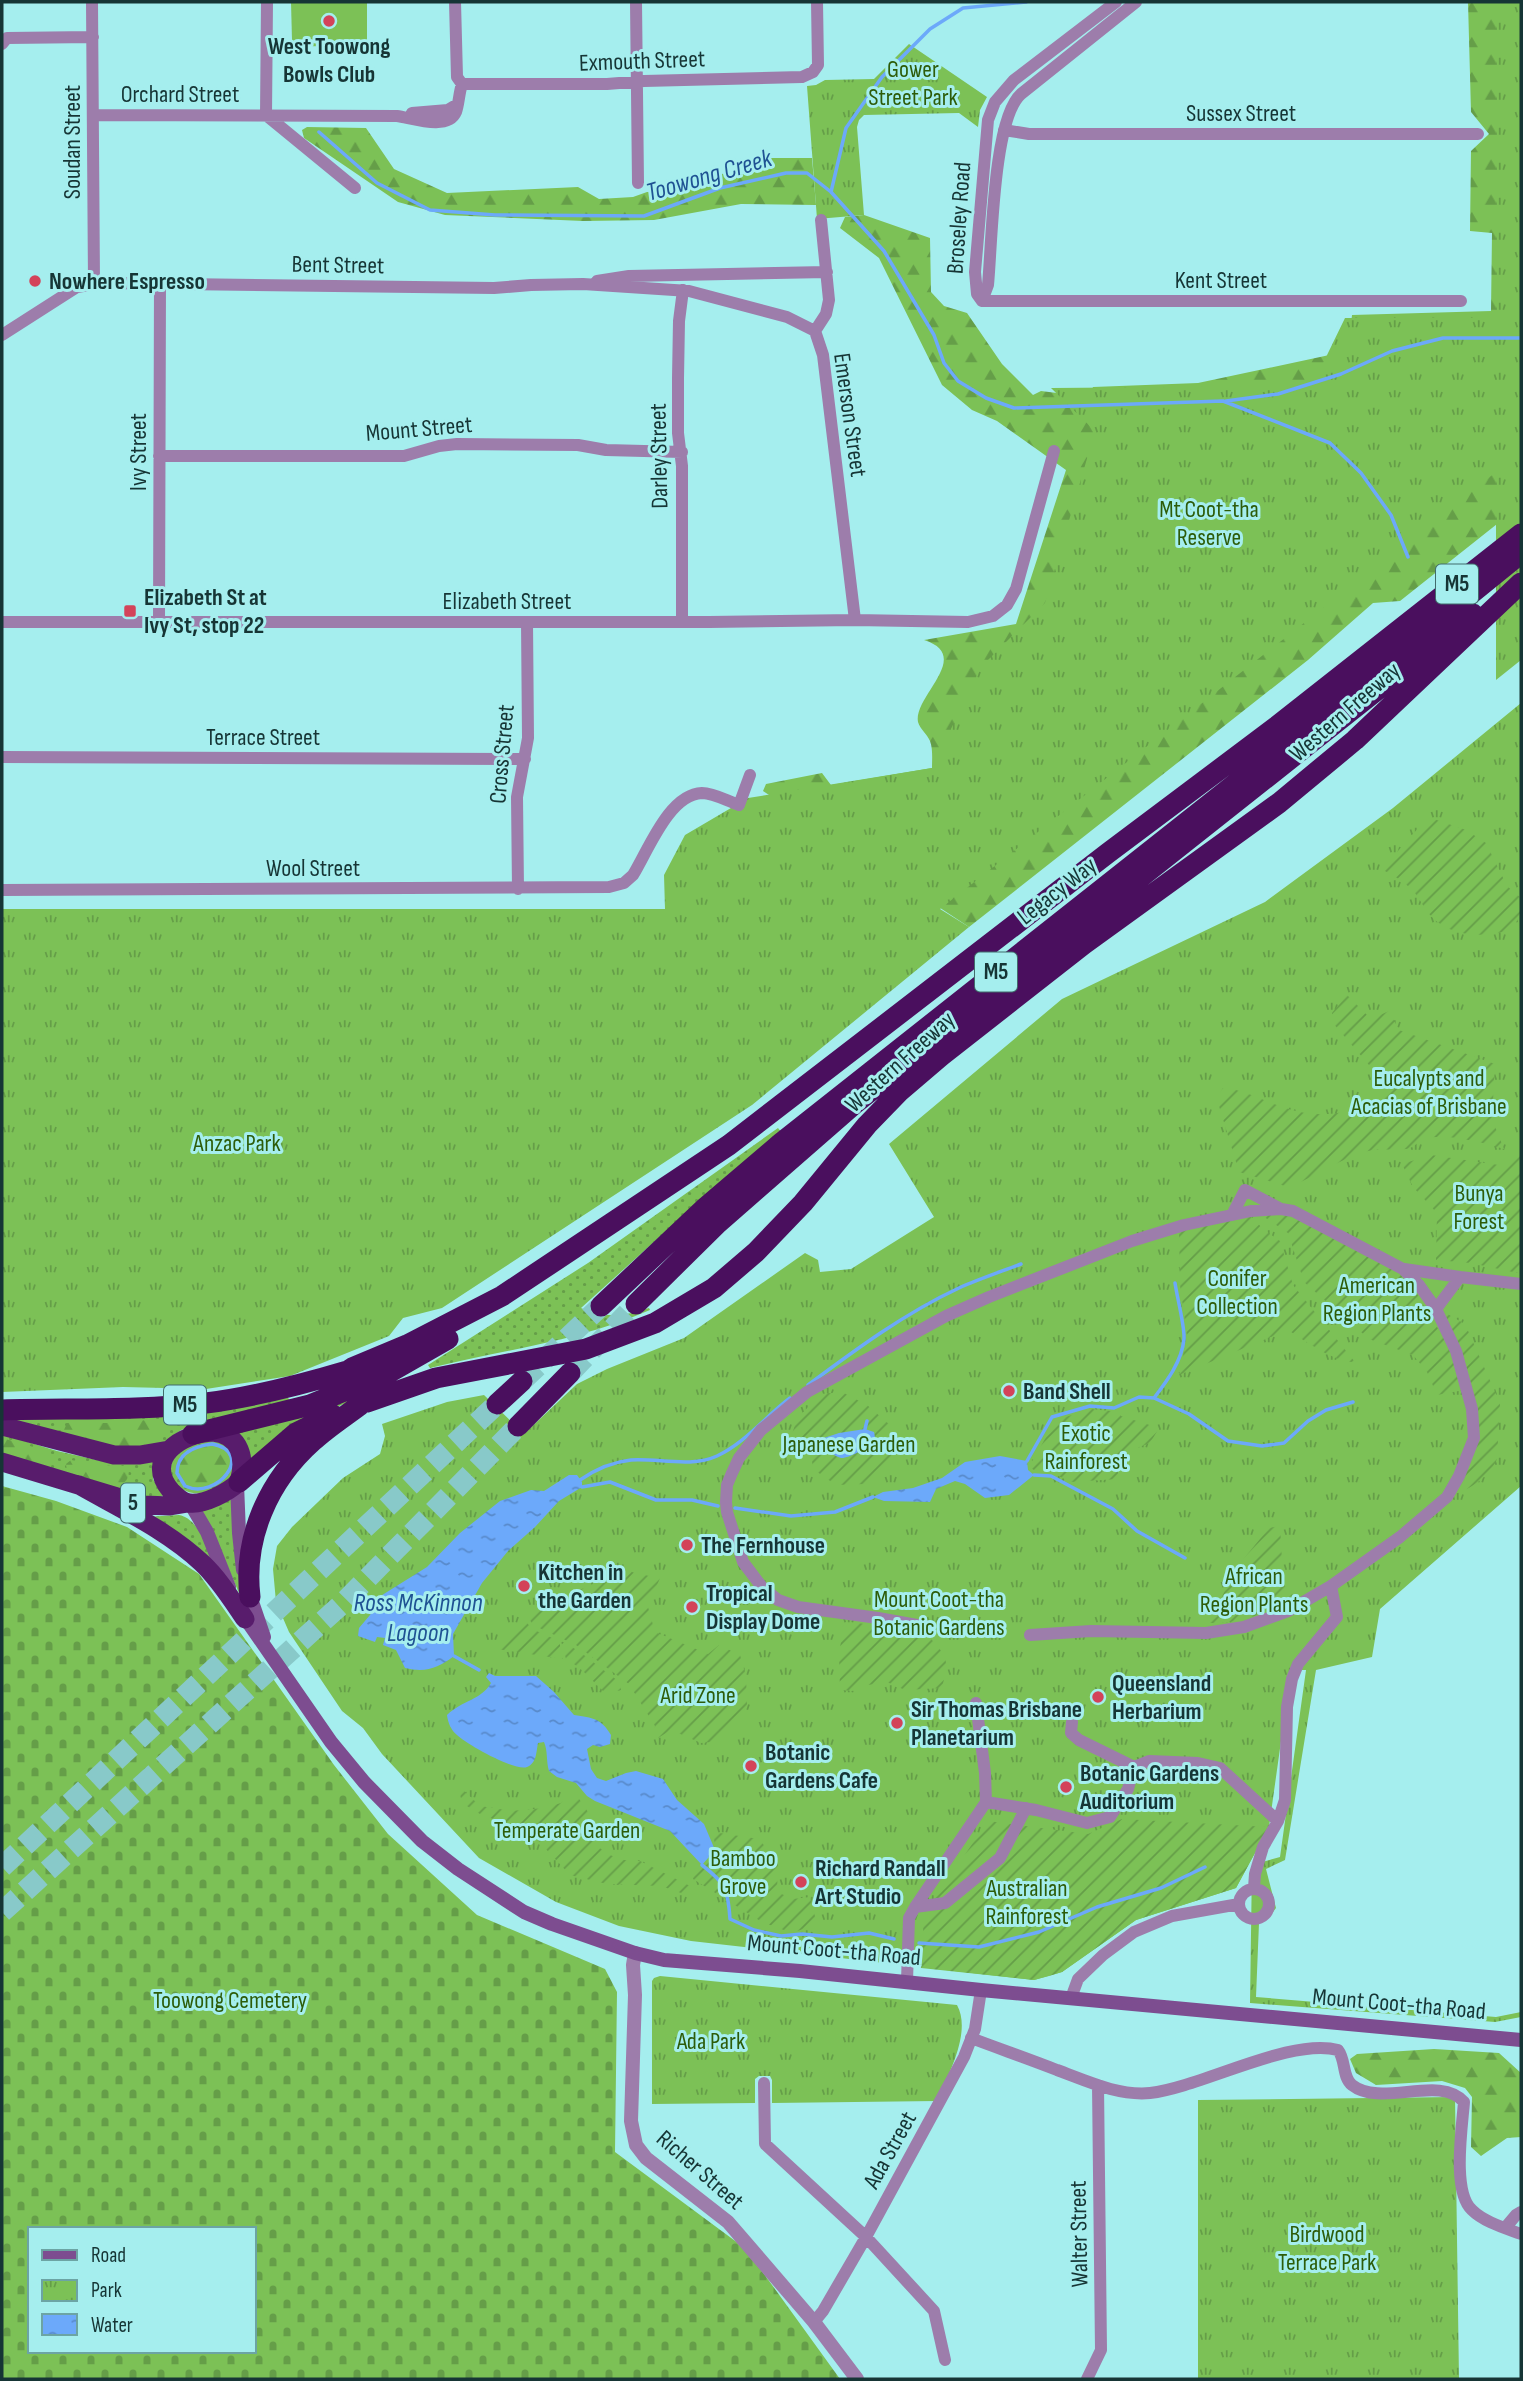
<svg xmlns="http://www.w3.org/2000/svg" width="1523" height="2381" font-family="'Sofia Sans Condensed',sans-serif">
  <style>
    .grass { fill: url(#grass-dots) }
    .forest { fill: url(#forest-firs) }
    .cemetery { fill: url(#cemetery-stones); fill-rule: evenodd }
    .park { fill: url(#park-tufts) }
    .garden { fill: url(#garden-furrows) }
    .pitch { fill: #7cc156 }
    .water { fill: url(#water-ripples) }
    .lines { fill: none; stroke-linecap: round; stroke-linejoin: round }
    .stream { stroke: #6ca9fa; stroke-width: 3.5 }
    .motorway-tunnel { stroke: #88c9c9; stroke-width: 21; stroke-dasharray: 21 10; stroke-linecap: butt }
    .minor { stroke: #9d7dab; stroke-width: 12 }
    .tertiary { stroke: #9d7dab; stroke-width: 14 }
    .secondary { stroke: #7d4d90; stroke-width: 14 }
    .trunk { stroke: #581c6c; stroke-width: 19 }
    .motorway { stroke: #4a0f5e; stroke-width: 21 }
    .poi-dot { fill: #d34359; stroke: #a5eeee; stroke-width: 2.5 }
    .labels { text-anchor: middle; dominant-baseline: central; stroke-width: 6; stroke-linejoin: round; paint-order: stroke }
    .shield { fill: #a5eeee; stroke: #416c6c; stroke-width: 2 }
    .shield-label { font-size: 23px; font-weight: bold; fill: #163535 }
    .poi-label { font-size: 24px; font-weight: bold; fill: #163535; stroke: #a5eeee; text-anchor: start }
    .street-label { font-size: 24px; fill: #163535; stroke: #a5eeee }
    .park-label { font-size: 24px; fill: #2d5c09; stroke: #a5eeee }
    .water-label { font-size: 26px; font-style: italic; fill: #1f5293; stroke: #a5eeee }
  </style>
  <defs>
    <pattern id="grass-dots" width="8" height="8" patternUnits="userSpaceOnUse" patternTransform="scale(1.75)"><rect width="8" height="8" fill="#7cc156"/><path d="M2 2h.1M6 6h.1" fill="none" stroke="#659e48" stroke-width="1.8" stroke-linecap="round"/></pattern>
    <pattern id="forest-firs" width="22" height="20" patternUnits="userSpaceOnUse" patternTransform="scale(1.75)"><rect width="22" height="20" fill="#7cc156"/><path d="M5 1l3.5 6h-7zM16 11l3.5 6h-7z" fill="#659e48"/></pattern>
    <pattern id="cemetery-stones" width="16" height="16" patternUnits="userSpaceOnUse" patternTransform="scale(1.75)"><rect width="16" height="16" fill="#7cc156"/><path d="M2 7V4a2 2 0 0 1 4 0v3zM10 15v-3a2 2 0 0 1 4 0v3z" fill="#659e48"/></pattern>
    <pattern id="park-tufts" width="24" height="20" patternUnits="userSpaceOnUse" patternTransform="scale(1.75)"><rect width="24" height="20" fill="#7cc156"/><path d="M3 7l-1-3M5 7V3M7 7l1-3M15 17l-1-3M17 17v-4M19 17l1-3" fill="none" stroke="#659e48"/></pattern>
    <pattern id="garden-furrows" width="10" height="10" patternUnits="userSpaceOnUse" patternTransform="scale(1.75)"><rect width="10" height="10" fill="#7cc156"/><path d="M-1 1l2-2M0 10L10 0M9 11l2-2" fill="none" stroke="#659e48"/></pattern>
    <pattern id="water-ripples" width="26" height="14" patternUnits="userSpaceOnUse" patternTransform="scale(1.75)"><rect width="26" height="14" fill="#6ca9fa"/><path d="M2 4q2-2 4 0t4 0M15 11q2-2 4 0t4 0" fill="none" stroke="#588acb"/></pattern>
  </defs>
  <rect width="100%" height="100%" fill="#a5eeee"/>
  <path class="grass" d="M778,1128L781,1132L698,1202L581,1308C603,1319 626,1316 649,1308L650,1310C577,1342 506,1349 430,1368L428,1365L588,1263Z
    M371,1385L356,1399L313,1417L249,1469L234,1431Z
    M287,1397L290,1400L181,1430L159,1446L130,1452L5,1419Z
    M2,1434L57,1451L106,1462L154,1458L153,1479L163,1496L152,1499L2,1456Z
    M203,1440L227,1443L237,1469C234,1473 231,1479 227,1483C223,1486 217,1488 212,1490C182,1503 158,1473 178,1453C184,1447 195,1444 203,1440Z
    M235,1498L242,1600L214,1535L200,1510Z
    M179,1515C200,1519 209,1552 217,1569L145,1517Z"/>
  <path class="forest" d="M1468,2H1521V505L1400,601L1373,603L1308,660L969,927L763,791L766,784L822,773L831,785L932,768C932,760 933,749 930,741C927,734 920,729 918,722C913,696 974,656 924,640L1016,624L1066,470L997,421L972,410L942,385L879,258L840,228L845,217L864,215L930,238L931,292L944,306L967,313L1002,364L1033,395L1041,391L1089,397L1093,387L1198,383L1348,351L1352,315L1491,311L1492,233L1470,231L1471,151L1489,134L1471,112Z
    M307,127L366,128L394,169L447,193L578,187L599,199L633,197L647,192L669,191L772,158H812L816,205L741,204L654,220L583,221L445,215L398,202L304,138L302,130Z
    M173,1418L174,1424C157,1448 126,1451 99,1445C94,1443 89,1439 84,1437C77,1434 70,1435 64,1430L67,1423H108Z
    M2,1438L47,1451L51,1454L53,1462L47,1466L2,1453Z
    M209,1445C250,1444 226,1496 189,1487L179,1476C175,1456 192,1450 209,1445Z
    M71,1460L97,1465L126,1466C133,1476 125,1484 115,1488L67,1472L66,1464Z
    M1434,2049L1499,2053L1521,2073V2137L1507,2138L1481,2156L1471,2147L1472,2097L1465,2088L1442,2081L1376,2085L1356,2073L1350,2059L1357,2054Z"/>
  <path class="cemetery" d="M2,1486L56,1501L127,1527L199,1574L334,1765L388,1834L477,1915L605,1969L617,1992L615,2152L746,2249L840,2379H2ZM30,2229H254V2351H30Z"/>
  <path class="park" d="M1496,2H1521V660L1496,680V472L940,909L969,927L752,1105L442,1308L403,1318L389,1336L290,1376L206,1389L123,1387L2,1392V909H665L664,875L685,835L748,798L932,768L981,667L1045,603L1095,431L1051,388L1312,386L1345,318H1496Z
    M909,44L987,97L980,110L978,127L959,113L864,115L859,120L857,127L864,215L817,219L807,86L816,85L825,80L874,79Z
    M1521,703V1486L1380,1609L1372,1657L1316,1670L1285,1860L1266,1869L1276,1908L1270,1916L1259,1923L1256,1997L1496,2017L1521,2012V2017L1495,2022L1250,2003L1252,1865L1280,1857L1306,1670H1291L1269,1827L1236,1888L1136,1920L1062,1972L1034,1980L691,1941L619,1926L556,1902L479,1858L382,1754L363,1728L342,1711L289,1632L276,1602L273,1569L277,1546L292,1527L343,1478L380,1454L385,1436L382,1424L447,1402L484,1395L524,1434L577,1384L607,1369L684,1338L805,1253L818,1260L820,1272L851,1269L934,1217L889,1144L1062,999L1265,902L1393,808Z
    M660,1976L957,2005C972,2032 948,2075 937,2101L772,2103V2080L770,2076H759L755,2079V2103L652,2104V1981L654,1978Z
    M1455,2097L1459,2379H1198V2100Z"/>
  <path class="garden" d="M1428,817L1466,830L1486,843L1507,886L1521,898V912L1513,929C1487,938 1452,938 1432,917C1423,908 1419,895 1409,887C1401,879 1391,875 1382,869Z
    M1347,995L1371,1019L1389,1011L1399,1030L1495,1064L1492,1119L1504,1149C1485,1143 1443,1132 1425,1139C1417,1142 1414,1148 1406,1149C1393,1151 1381,1148 1368,1151C1347,1156 1316,1175 1295,1185L1285,1186L1239,1172L1219,1106V1094L1223,1088C1239,1089 1254,1096 1269,1102C1312,1119 1333,1117 1376,1103L1381,1091L1375,1072L1332,1022V1013Z
    M1521,1143V1272H1513L1471,1263L1436,1260L1437,1213L1413,1187L1402,1164L1431,1155L1499,1165Z
    M1249,1214L1263,1229L1280,1241L1293,1285L1355,1362C1335,1363 1304,1340 1288,1330L1179,1375L1187,1336L1180,1285L1179,1230Z
    M1260,1214H1287L1398,1271L1413,1287L1452,1352L1464,1390L1437,1395L1427,1372L1413,1355L1369,1339L1304,1282L1288,1233Z
    M1444,1312L1465,1324L1500,1403L1497,1459C1490,1476 1472,1488 1455,1494L1476,1440Z
    M842,1392L867,1405L890,1425L892,1463L877,1479L865,1484L836,1485L813,1469L812,1461L788,1446L797,1419L820,1394Z
    M1091,1409L1120,1412L1121,1416L1159,1428L1150,1443L1129,1451L1118,1464V1479L1070,1482L1051,1472H1037L1031,1468V1463L1056,1420Z
    M1280,1526L1282,1561L1277,1577L1293,1595C1262,1615 1246,1623 1209,1623L1236,1568L1269,1528Z
    M625,1566C633,1577 648,1574 660,1578L648,1607L655,1632L708,1654L719,1645L740,1655L746,1676L747,1705L739,1722L711,1742L701,1743L671,1730L658,1738L653,1735L655,1726L629,1684L576,1645L533,1625L528,1617L540,1606L589,1586Z
    M523,1618L532,1629L559,1641L563,1659L497,1649L507,1633Z
    M858,1623L926,1633C947,1658 950,1655 942,1688L905,1690L887,1682L868,1685L855,1691L840,1690L839,1656L843,1626Z
    M561,1641C584,1652 602,1671 623,1684L620,1685L621,1690L618,1691L611,1686L605,1693L580,1668L566,1659Z
    M458,1785L480,1806L511,1811L544,1808L561,1803L575,1793C588,1812 596,1819 594,1843L607,1854L624,1860L640,1861L692,1887L687,1895L661,1886L607,1884L570,1875L531,1833L480,1814L462,1803Z
    M1122,1819L1269,1827L1236,1888L1136,1920L1062,1972L1049,1976L1034,1980L921,1968L924,1914L988,1821L1088,1834Z
    M713,1832L759,1839L778,1863L777,1892L793,1899L810,1897L817,1924L792,1933L762,1922L693,1879L695,1866L706,1864L716,1852Z"/>
  <path class="pitch" d="M291,2H367V47L299,46L292,40Z"/>
  <path class="water" d="M865,1429L874,1432C875,1437 876,1439 872,1443C868,1448 847,1459 841,1458C833,1456 828,1449 820,1448L814,1454L811,1452L815,1441L839,1433Z
    M1000,1456L1027,1461L1028,1470L1034,1475L1009,1495L985,1498L965,1484L955,1481L936,1489L930,1502L884,1501L873,1497L883,1492L913,1488L942,1478L965,1462Z
    M569,1475H577L582,1482V1487L559,1501L535,1527L508,1551L482,1583L453,1634L454,1656C438,1668 426,1673 405,1668L396,1650L383,1645L385,1638L377,1637L375,1642L358,1636L359,1628L370,1615L379,1597L427,1567L460,1533L500,1501L531,1490L544,1491Z
    M489,1673L495,1676H536L554,1692L574,1715C593,1718 601,1718 611,1735L610,1744L600,1747L593,1745L587,1749L591,1769L597,1778L606,1781L626,1773L636,1771L663,1779L677,1800L704,1824L715,1850L702,1865L670,1831L595,1801L587,1796L576,1783L557,1777L549,1771C546,1761 548,1751 544,1742L538,1743C536,1752 537,1763 527,1767C516,1772 466,1744 457,1735C451,1730 448,1723 447,1715C463,1700 481,1700 491,1683L486,1677Z"/>
  <g class="lines">
    <path class="stream" d="M319,132L377,183L430,210L495,215L644,216L720,188L786,173H807L831,192L884,251L934,335L944,363L958,381L986,398L1014,408L1223,401L1330,443L1361,473L1391,515L1408,557
      M831,192L846,128L882,77L930,29L963,8L1026,2
      M1226,401L1278,394L1341,374L1392,351L1443,338H1521
      M808,1385C855,1350 905,1313 959,1288C979,1279 1000,1272 1021,1264
      M1154,1398C1167,1381 1182,1361 1184,1339C1185,1327 1177,1297 1175,1283
      M865,1429L867,1421
      M212,1444C256,1452 217,1501 185,1486L177,1473C177,1453 195,1446 212,1444Z
      M1027,1461L1052,1417L1090,1406L1114,1408L1139,1397L1154,1398L1189,1414L1228,1441L1262,1446L1284,1443L1308,1421L1326,1410L1353,1402
      M1034,1475L1051,1476L1113,1509L1137,1531L1185,1558
      M580,1480C596,1469 611,1462 631,1460C658,1458 691,1468 717,1456C745,1443 766,1416 790,1398
      M582,1487L610,1482L656,1500H692L718,1506
      M735,1508L791,1516L835,1512L873,1497
      M454,1656L479,1670
      M702,1865C725,1883 728,1888 730,1919L754,1930L781,1936L802,1934L832,1937L869,1933L894,1939
      M919,1943L979,1947L1039,1932L1097,1907L1161,1888L1205,1867"/>
    <path class="motorway-tunnel" d="M570,1373L636,1304
      M522,1381L601,1306
      M2,1867L497,1404
      M2,1912L343,1603L518,1426"/>
    <path class="minor" d="M92,2L94,283
      M267,2L266,115L355,188
      M455,2L457,77L462,84
      M636,2L638,183
      M2,44L7,38L93,37
      M462,84H607L644,81L802,77L813,72L818,65L817,2
      M412,113L448,110L458,104
      M93,115L397,116C412,118 448,131 456,112C459,103 459,93 462,84
      M1004,130L1029,134H1478
      M821,220L829,300L826,314L815,331L823,355L855,620
      M597,281L629,276L827,272
      M982,301H1461
      M982,301L988,285C992,244 993,119 1021,94L1136,2
      M982,301L977,294L975,272L988,120L995,102L1014,80L1116,2
      M2,335L77,287L102,283L494,288L531,285L583,284L689,291L787,317L815,331
      M159,456H404L439,446L457,444L578,445L606,450L682,452
      M2,622H709L855,620L968,622L993,616L1007,605L1016,589L1054,451
      M159,622L160,283
      M682,622V466L678,433V378L679,321L683,290
      M2,757L525,759
      M518,889L517,797L528,738L527,622
      M2,890L609,887L624,883L633,875C648,851 669,794 702,793C714,793 727,801 739,805L750,775
      M1232,1215L1245,1190L1281,1209
      M1404,1269L1460,1277L1436,1309
      M1460,1277L1521,1284
      M928,1627L878,1618L798,1607L778,1600L762,1587L743,1562L727,1512L726,1502L727,1485L732,1473L739,1458L761,1430L807,1392L946,1316L989,1297L1132,1241L1184,1225L1251,1211L1281,1209L1293,1211L1403,1269L1419,1285L1436,1309L1456,1351L1472,1409L1474,1438L1459,1476L1447,1497L1400,1537L1331,1586L1288,1611L1244,1627L1206,1633L1091,1631L1030,1635
      M1072,1722L1071,1733L1079,1740L1134,1767
      M986,1802L1036,1810L1087,1823L1110,1817L1128,1789L1134,1767L1149,1761L1198,1763L1220,1768L1278,1821
      M1254,1888L1255,1874L1263,1847L1278,1821L1285,1800L1287,1707L1292,1679L1298,1664L1337,1617L1331,1586
      M1239 1904a15 15 0 1 1 30 0a15 15 0 1 1-30 0Z
      M915,1907L945,1903L1000,1858L1026,1808
      M907,1981L909,1918L915,1907L986,1802L985,1773L976,1703
      M1071,1998L1078,1979L1103,1955L1134,1932L1172,1916L1239,1904
      M971,2038C1000,2049 1029,2059 1057,2070C1087,2081 1118,2096 1150,2093C1202,2087 1291,2037 1338,2050C1346,2060 1342,2077 1352,2085C1381,2108 1440,2074 1464,2102C1462,2128 1452,2192 1472,2210C1484,2222 1505,2228 1521,2234
      M764,2083L765,2144L866,2237L934,2311L945,2360
      M1505,2228L1516,2215L1521,2212
      M814,2322L823,2311L866,2237L964,2057L975,2029L981,1990
      M1087,2379L1101,2350L1098,2085"/>
    <path class="tertiary" d="M635,1953L633,1965L635,1995L631,2121L636,2145L646,2158L728,2222L814,2322L857,2379"/>
    <path class="secondary" d="M237,1484L239,1533L243,1570
      M190,1503L207,1532L229,1587
      M248,1590L264,1637
      M241,1612L331,1742L364,1782L422,1841L458,1869L524,1912L552,1924L635,1953L664,1960L800,1971L981,1990L1521,2040"/>
    <path class="trunk" d="M2,1426L114,1455H140L169,1450
      M213,1432C241,1435 246,1459 239,1482C228,1492 205,1505 189,1503C182,1502 176,1496 171,1491C143,1458 182,1433 213,1432Z
      M2,1462L144,1505L170,1506L188,1503
      M79,1485C121,1509 167,1530 202,1563C219,1579 232,1600 245,1619"/>
    <path class="motorway" d="M636,1304L718,1223L853,1105L1473,614
      M601,1306L706,1207L781,1143L1292,739L1521,553
      M352,1368L407,1345L502,1296L729,1145L1108,853L1276,727L1521,534
      M359,1385L392,1371L448,1339
      M367,1402L436,1378L586,1349L655,1323L714,1288L756,1252L803,1203L867,1125L900,1091L941,1056L1084,944L1279,803L1355,740L1521,583
      M497,1404L522,1381
      M2,1410C69,1408 138,1411 206,1403C254,1397 300,1385 347,1371
      M518,1426L570,1373
      M193,1434L310,1405L354,1387
      M239,1482L296,1433L333,1415
      M250,1597C243,1538 268,1481 313,1441C327,1428 344,1417 360,1405"/>
  </g>
  <g class="poi-dot">
    <circle cx="329" cy="21" r="7"/>
    <circle cx="35" cy="281" r="7"/>
    <rect x="123" y="604" width="14" height="14" rx="3.5"/>
    <circle cx="1009" cy="1391" r="7"/>
    <circle cx="687" cy="1545" r="7"/>
    <circle cx="524" cy="1586" r="7"/>
    <circle cx="692" cy="1607" r="7"/>
    <circle cx="1098" cy="1697" r="7"/>
    <circle cx="897" cy="1723" r="7"/>
    <circle cx="751" cy="1766" r="7"/>
    <circle cx="1066" cy="1787" r="7"/>
    <circle cx="801" cy="1882" r="7"/>
  </g>
  <g class="labels">
    <g class="shield">
      <rect x="1436" y="564.5" width="42" height="39" rx="5"/>
      <rect x="975" y="952.5" width="42" height="39" rx="5"/>
      <rect x="164" y="1385.5" width="42" height="39" rx="5"/>
      <rect x="121" y="1483.5" width="24" height="39" rx="5"/>
    </g>
    <g class="shield-label">
      <text x="1457" y="584">M5</text>
      <text x="996" y="972">M5</text>
      <text x="185" y="1405">M5</text>
      <text x="133" y="1503">5</text>
    </g>
    <g class="poi-label">
      <text x="329" y="46" text-anchor="middle">West Toowong<tspan x="329" dy="28">Bowls Club</tspan></text>
      <text x="49" y="281">Nowhere Espresso</text>
      <text x="144" y="597">Elizabeth St at<tspan x="144" dy="28">Ivy St, stop 22</tspan></text>
      <text x="1023" y="1391">Band Shell</text>
      <text x="701" y="1545">The Fernhouse</text>
      <text x="538" y="1572">Kitchen in<tspan x="538" dy="28">the Garden</tspan></text>
      <text x="706" y="1593">Tropical<tspan x="706" dy="28">Display Dome</tspan></text>
      <text x="1112" y="1683">Queensland<tspan x="1112" dy="28">Herbarium</tspan></text>
      <text x="911" y="1709">Sir Thomas Brisbane<tspan x="911" dy="28">Planetarium</tspan></text>
      <text x="765" y="1752">Botanic<tspan x="765" dy="28">Gardens Cafe</tspan></text>
      <text x="1080" y="1773">Botanic Gardens<tspan x="1080" dy="28">Auditorium</tspan></text>
      <text x="815" y="1868">Richard Randall<tspan x="815" dy="28">Art Studio</tspan></text>
    </g>
    <g class="street-label">
      <text transform="translate(642 61) rotate(-2)">Exmouth Street</text>
      <text x="180" y="94">Orchard Street</text>
      <text x="1241" y="113">Sussex Street</text>
      <text transform="translate(72 142) rotate(-90)">Soudan Street</text>
      <text transform="translate(959 218) rotate(-86)">Broseley Road</text>
      <text transform="translate(338 265) rotate(1)">Bent Street</text>
      <text x="1221" y="280">Kent Street</text>
      <text transform="translate(850 415) rotate(82)">Emerson Street</text>
      <text transform="translate(419 429) rotate(-5)">Mount Street</text>
      <text transform="translate(138 452) rotate(-90)">Ivy Street</text>
      <text transform="translate(659 456) rotate(-91)">Darley Street</text>
      <text x="507" y="601">Elizabeth Street</text>
      <text transform="translate(1345 712) rotate(-41)">Western Freeway</text>
      <text x="263" y="737">Terrace Street</text>
      <text transform="translate(502 754) rotate(-85)">Cross Street</text>
      <text x="313" y="868">Wool Street</text>
      <text transform="translate(1057 891) rotate(-38)">Legacy Way</text>
      <text transform="translate(900 1062) rotate(-42)">Western Freeway</text>
      <text transform="translate(834 1950) rotate(5)">Mount Coot-tha Road</text>
      <text transform="translate(1399 2004) rotate(5)">Mount Coot-tha Road</text>
      <text transform="translate(890 2150) rotate(-61)">Ada Street</text>
      <text transform="translate(700 2170) rotate(41)">Richer Street</text>
      <text transform="translate(1079 2234) rotate(-91)">Walter Street</text>
    </g>
    <g class="park-label">
      <text x="913" y="69">Gower<tspan x="913" dy="28">Street Park</tspan></text>
      <text x="1209" y="509">Mt Coot-tha<tspan x="1209" dy="28">Reserve</tspan></text>
      <text x="1429" y="1078">Eucalypts and<tspan x="1429" dy="28">Acacias of Brisbane</tspan></text>
      <text x="237" y="1143">Anzac Park</text>
      <text x="1479" y="1193">Bunya<tspan x="1479" dy="28">Forest</tspan></text>
      <text x="1237" y="1278">Conifer<tspan x="1237" dy="28">Collection</tspan></text>
      <text x="1377" y="1285">American<tspan x="1377" dy="28">Region Plants</tspan></text>
      <text x="1086" y="1433">Exotic<tspan x="1086" dy="28">Rainforest</tspan></text>
      <text x="849" y="1444">Japanese Garden</text>
      <text x="1254" y="1576">African<tspan x="1254" dy="28">Region Plants</tspan></text>
      <text x="939" y="1599">Mount Coot-tha<tspan x="939" dy="28">Botanic Gardens</tspan></text>
      <text x="698" y="1695">Arid Zone</text>
      <text x="567" y="1830">Temperate Garden</text>
      <text x="743" y="1858">Bamboo<tspan x="743" dy="28">Grove</tspan></text>
      <text x="1027" y="1888">Australian<tspan x="1027" dy="28">Rainforest</tspan></text>
      <text x="230" y="2000">Toowong Cemetery</text>
      <text x="711" y="2041">Ada Park</text>
      <text x="1327" y="2234">Birdwood<tspan x="1327" dy="28">Terrace Park</tspan></text>
    </g>
    <g class="water-label">
      <text transform="translate(709 176) rotate(-16)">Toowong Creek</text>
      <text x="418" y="1603">Ross McKinnon<tspan x="418" dy="30">Lagoon</tspan></text>
    </g>
  </g>
  <rect width="1523" height="2381" fill="none" stroke="#163535" stroke-width="7"/>
  <rect x="28" y="2227" width="228" height="126" fill="#a5eeee" stroke="#6ca4a4" stroke-width="2"/>
  <rect x="42" y="2250" width="35" height="10" fill="#7d4d90" stroke="#6ca4a4" stroke-width="2"/>
  <text x="91" y="2262" font-size="21" fill="#163535">Road</text>
  <rect x="42" y="2280" width="35" height="21" fill="url(#park-tufts)" stroke="#6ca4a4" stroke-width="2"/>
  <text x="91" y="2297" font-size="21" fill="#163535">Park</text>
  <rect x="42" y="2314" width="35" height="21" fill="url(#water-ripples)" stroke="#6ca4a4" stroke-width="2"/>
  <text x="91" y="2332" font-size="21" fill="#163535">Water</text>
</svg>
